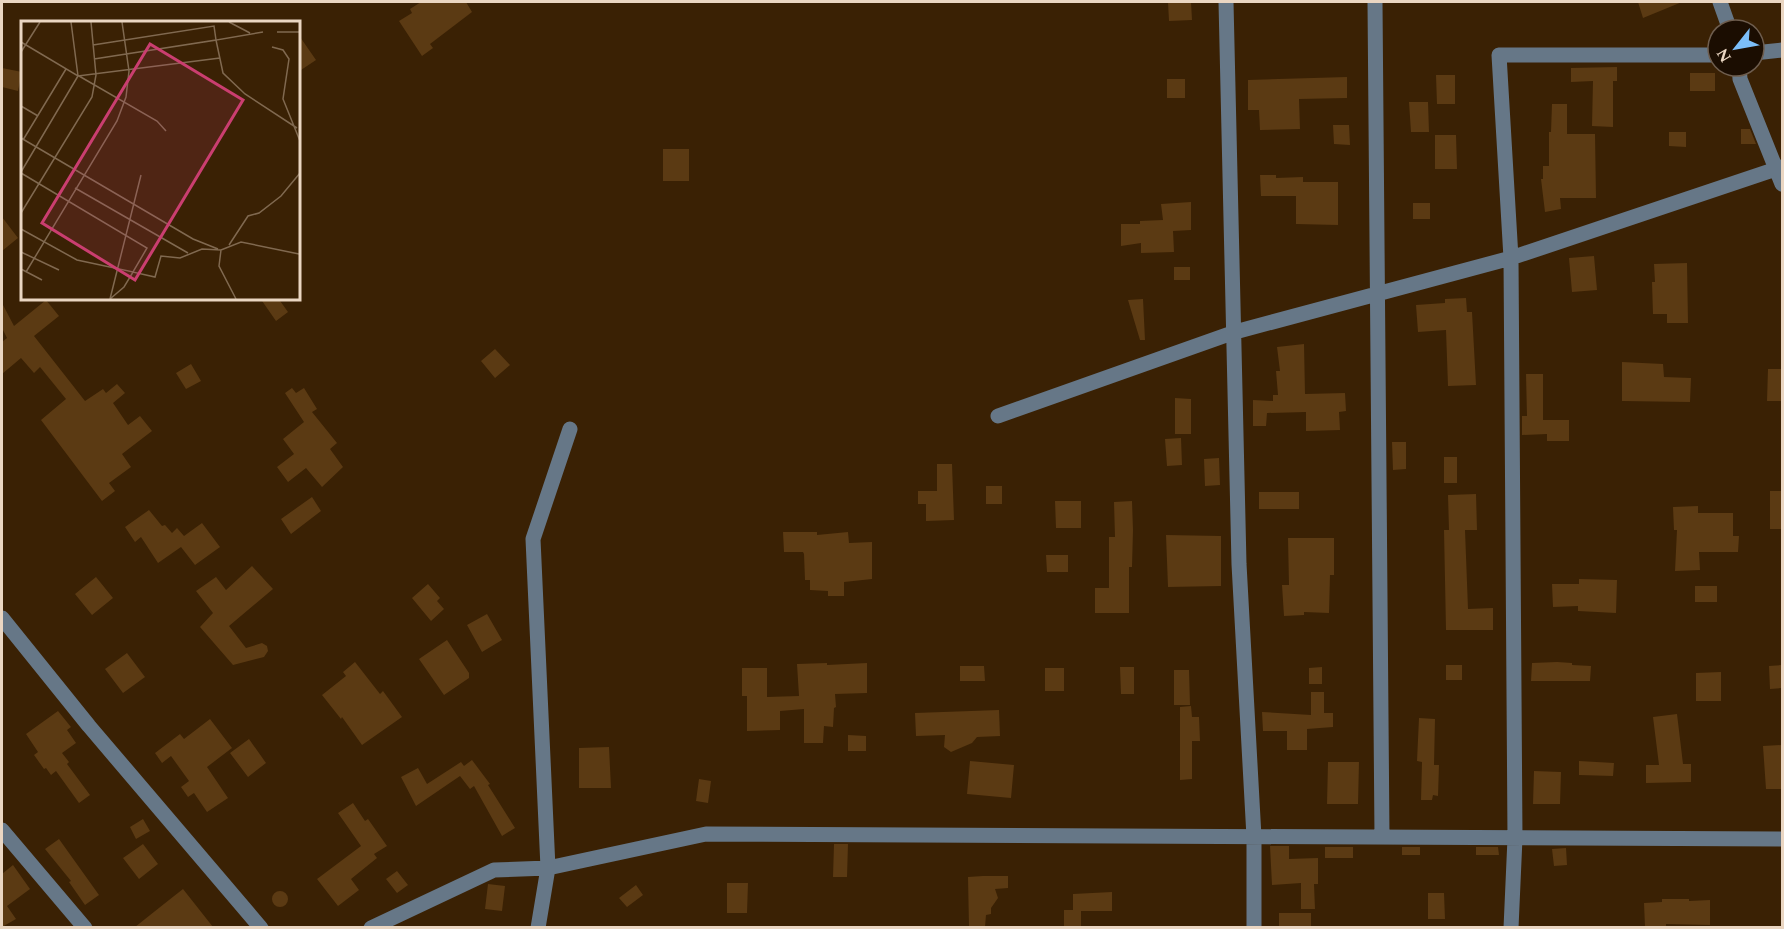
<svg xmlns="http://www.w3.org/2000/svg" width="1784" height="929" font-family="Spectral,serif">
  <style>
    .building { fill: #5b3a13 }
    .lines { fill: none; stroke-linecap: round; stroke-linejoin: round }
    .minor { stroke: #667787; stroke-width: 15 }
    .inset-road { fill: none; stroke: #806950; stroke-width: 1.5 }
    .view { fill: #ca3e70; fill-opacity: 0.15; stroke: #ca3e70; stroke-width: 3 }
    .inset-edge { fill: none; stroke: #ead6c2; stroke-width: 3 }
  </style>
  <rect width="100%" height="100%" fill="#3a2104"/>
  <path class="building" d="M421,2H466L472,12L430,44L433,48L422,56L399,21L412,13L410,9Z
    M1168,2H1191L1192,20L1169,21Z
    M1638,2H1682L1643,18Z
    M298,34L316,60L298,72Z
    M1617,67V81H1613V127L1592,126L1593,81L1571,82V68Z
    M2,68L22,72L18,91L2,87Z
    M1690,73H1715V91H1690Z
    M1436,75H1455V104H1437Z
    M1347,77V98L1299,99L1300,129L1260,130L1259,110H1248V80Z
    M1167,79H1185V98H1167Z
    M1409,102H1428L1429,132H1411Z
    M1552,104H1567V134H1595L1596,198H1560L1561,209L1545,212L1541,179H1543V166H1549V132H1551Z
    M1333,125H1349L1350,145L1334,144Z
    M1741,129H1750L1756,144H1741Z
    M1669,132H1686V147L1669,146Z
    M1435,135H1456L1457,169H1435Z
    M663,149H689V181H663Z
    M1260,175H1276V178L1303,177V182H1338V225L1296,224V196H1261Z
    M1191,202V230L1173,231L1174,252L1141,253V243L1121,246V224H1140V221L1163,220L1161,204Z
    M1413,203H1430V219H1413Z
    M2,217L18,238L2,251Z
    M1594,256L1597,290L1572,292L1569,258Z
    M1687,263L1688,323H1667V314H1653L1652,282H1655L1654,264Z
    M1174,267H1190V280H1174Z
    M260,298H278L288,312L276,321Z
    M1466,298L1467,312H1472L1476,385L1448,386L1446,330L1418,332L1416,305L1445,303V299Z
    M1143,299L1145,340H1140L1128,300Z
    M46,300L59,316L34,336L85,401L103,389L106,393L117,384L125,393L113,403L128,425L140,416L152,431L122,454L131,467L109,483L115,491L102,501L41,420L66,399L40,367L34,373L21,358L2,374V342L7,338L2,328V303L14,326Z
    M1304,344L1305,394L1345,393L1346,411L1339,412L1340,430L1306,431V412L1267,413L1266,426H1253V400L1273,401V395H1278L1276,371H1280L1277,347Z
    M495,349L510,365L495,378L481,361Z
    M1622,362L1663,364L1664,377L1691,378L1690,402L1622,401Z
    M191,364L201,381L186,389L176,373Z
    M1768,369H1782V401H1767Z
    M1526,374H1543V420H1569V441H1547V434L1522,435V416H1527Z
    M292,388L296,393L304,388L317,409L312,412L337,443L330,449L343,467L322,487L306,468L288,482L277,467L294,454L283,439L304,422L285,393Z
    M1175,398L1191,399V434H1175Z
    M1181,438L1182,465L1167,466L1165,439Z
    M1392,442H1406V469L1393,470Z
    M1444,457H1457V483H1444Z
    M1219,458L1220,485L1205,486L1204,459Z
    M937,464H952L954,520L926,521V504H918V491H937Z
    M986,486H1002V504H986Z
    M1770,491H1782V529H1770Z
    M1259,492H1299V509H1259Z
    M1476,494L1477,530H1465L1468,609L1493,608V630H1446L1444,530H1449L1448,495Z
    M312,497L321,511L291,534L281,519Z
    M1055,501H1081V528H1056Z
    M1132,501L1133,530L1132,567H1129V613H1095V588H1109V537H1115L1114,502Z
    M1698,506V513H1733V536H1739L1738,552H1699L1700,570L1675,571L1677,530H1674L1673,507Z
    M149,510L162,526L165,525L172,533L177,528L184,536L202,523L220,547L195,565L181,547L158,563L141,537L135,542L125,527Z
    M783,532H817V535L848,532L849,543L872,542V579L844,582V596H828V591L810,590V580H805L804,554L803,552H784Z
    M1166,535L1221,536V586L1168,587Z
    M1288,538H1334V575H1330L1329,613L1304,612V615L1284,616L1282,585H1289Z
    M1046,555H1068V572H1047Z
    M252,566L273,589L229,626L246,648L262,643L267,646L268,651L264,657L233,665L200,627L213,613L196,591L216,577L226,590Z
    M96,577L113,598L92,615L75,594Z
    M1579,579L1617,580L1616,613L1578,611V606L1553,607L1552,584H1579Z
    M428,584L440,598L437,601L444,609L431,621L412,598Z
    M1695,586H1717V602H1695Z
    M487,614L502,640L482,652L467,625Z
    M447,640L469,673V678L444,695L419,659Z
    M127,653L145,677L123,693L105,669Z
    M355,662L380,694L383,691L402,717L362,745L342,717L341,719L322,695L346,676L343,672Z
    M1557,662L1572,663V665L1591,666L1590,681H1531L1532,663Z
    M827,663V665L867,663V693L835,694L836,707L834,708L833,727L824,726L823,743H804V709L780,711V730L747,731V696H742V668H767V697L799,696L797,664Z
    M1446,665H1462V680H1446Z
    M1782,665V688L1770,689L1769,666Z
    M960,666H984L985,681H960Z
    M1120,667H1134V694H1121Z
    M1322,667V684H1309V668Z
    M1045,668H1064V691H1045Z
    M1174,670H1189L1190,705H1174Z
    M1721,672V701H1696V673Z
    M1311,692H1324V713H1333V727L1307,729V750H1287V731H1263L1262,712L1311,715Z
    M1191,706L1192,717H1199L1200,741H1192V779L1180,780V707Z
    M999,710L1000,736L977,737L972,743L951,752L944,747L945,735L916,736L915,713Z
    M58,711L71,727L67,730L76,743L62,753L69,762L67,764L90,795L79,803L56,771L51,775L46,768L44,769L34,755L38,752L26,734Z
    M1677,714L1683,764H1691V782L1646,783V765H1659L1653,717Z
    M1419,718L1435,719L1434,765H1439L1438,796L1433,795L1432,800H1421L1422,762L1417,761Z
    M210,719L232,748L207,767L228,798L207,812L194,793L188,797L181,787L189,781L171,756L162,763L155,753L180,734L184,739Z
    M848,735L866,736V751H848Z
    M249,739L266,763L248,777L230,753Z
    M1782,745V789H1766L1763,746Z
    M609,747L611,788H579V748Z
    M472,760L490,784L488,785L515,828L502,836L474,786L470,789L460,776L416,806L401,777L418,768L427,784L461,762L464,766Z
    M970,761L1014,765L1011,798L967,794Z
    M1579,761L1614,763L1613,776L1579,775Z
    M1328,762H1359L1358,804H1327Z
    M1534,771L1561,772L1560,804H1533Z
    M699,779L711,781L708,803L696,801Z
    M353,803L365,821L368,819L387,846L374,854L377,858L351,879L359,890L338,906L317,879L361,846L338,813Z
    M143,819L150,831L136,839L130,827Z
    M59,839L99,895L85,905L69,882L71,881L45,849Z
    M143,844L158,864L139,879L123,858Z
    M834,844H848L847,877H833Z
    M1270,846H1289V859L1318,858V884H1314L1315,909H1301V883L1272,885Z
    M1325,847H1353V858H1325Z
    M1402,847H1420V855H1402Z
    M1476,847H1498L1499,855H1476Z
    M1566,848L1567,865L1554,866L1552,849Z
    M13,865L30,889L7,906L16,919L2,927V874Z
    M397,871L408,885L397,893L386,879Z
    M983,876H1008V888L995,889L998,898L991,908V914L986,915L985,927H969L968,877Z
    M727,883H748L747,913H727Z
    M488,884L505,886L502,911L485,909Z
    M636,885L643,895L627,907L619,898Z
    M183,889L213,927H135L169,900Z
    M272 899a8 8 0 1 1 16 0a8 8 0 1 1-16 0Z
    M1112,892V911H1081V927L1064,926V910H1073V894Z
    M1428,893H1444L1445,919H1428Z
    M1662,899H1689V901L1710,900V925L1666,924V927H1645L1644,903L1662,902Z
    M1279,913H1311V927H1279Z"/>
  <g class="lines">
    <path class="minor" d="M1226,2L1239,564L1254,837V928
      M1375,2L1382,837
      M1720,2L1730,30
      M1754,53L1782,50
      M1739,66L1740,79L1782,184
      M998,416L1235,332L1511,258L1782,167
      M2,618L89,726L261,928
      M2,830L85,928
      M371,928L494,870L548,868L706,834L1782,839
      M538,928L548,868L533,539L570,429
      M1511,928L1515,838L1511,258L1499,55H1718"/>
  </g>
  <g transform="translate(21 21)">
    <rect width="279" height="279" fill="#3a2104"/>
    <path class="inset-road" d="M208,1L229,12M242,11L195,19L202,52L224,73L276,107M256,11H279M0,21L57,55L199,37M72,24L193,5L195,19L73,38M251,26L262,29L268,38L262,78L279,120M0,31L19,1M58,55L136,100L145,110M0,85L17,95M0,117L172,218L197,228M2,119L45,48M0,151L57,55L50,1M0,152L126,227L112,251L56,239L0,208M54,167L167,232M0,192L71,76L75,54L70,1M208,224L227,195L238,192L260,175L279,152M200,229L198,245L215,278M0,231L38,249M0,248L21,259M5,251L96,100L105,76L108,50L101,1M89,278L103,266L112,251L134,256L140,235L159,237L181,228L200,229L220,221L278,233M89,278L120,154"/>
    <path class="view" d="M129,23L222,79L114,259L21,202Z"/>
    <rect width="279" height="279" class="inset-edge"/>
  </g>
  <rect width="1784" height="929" fill="none" stroke="#ead6c2" stroke-width="6"/>
  <g transform="translate(1736 48) rotate(239)"><circle r="28" fill="#1b0d01" stroke="#6e5d4e" stroke-width="1.5"/>
  <path d="M0-4.5L10 22L0 15L-10 22Z" fill="#7cbef9"/>
  <text y="-9" font-size="16" font-weight="bold" text-anchor="middle" fill="#ead6c2">N</text>
  </g>
</svg>
